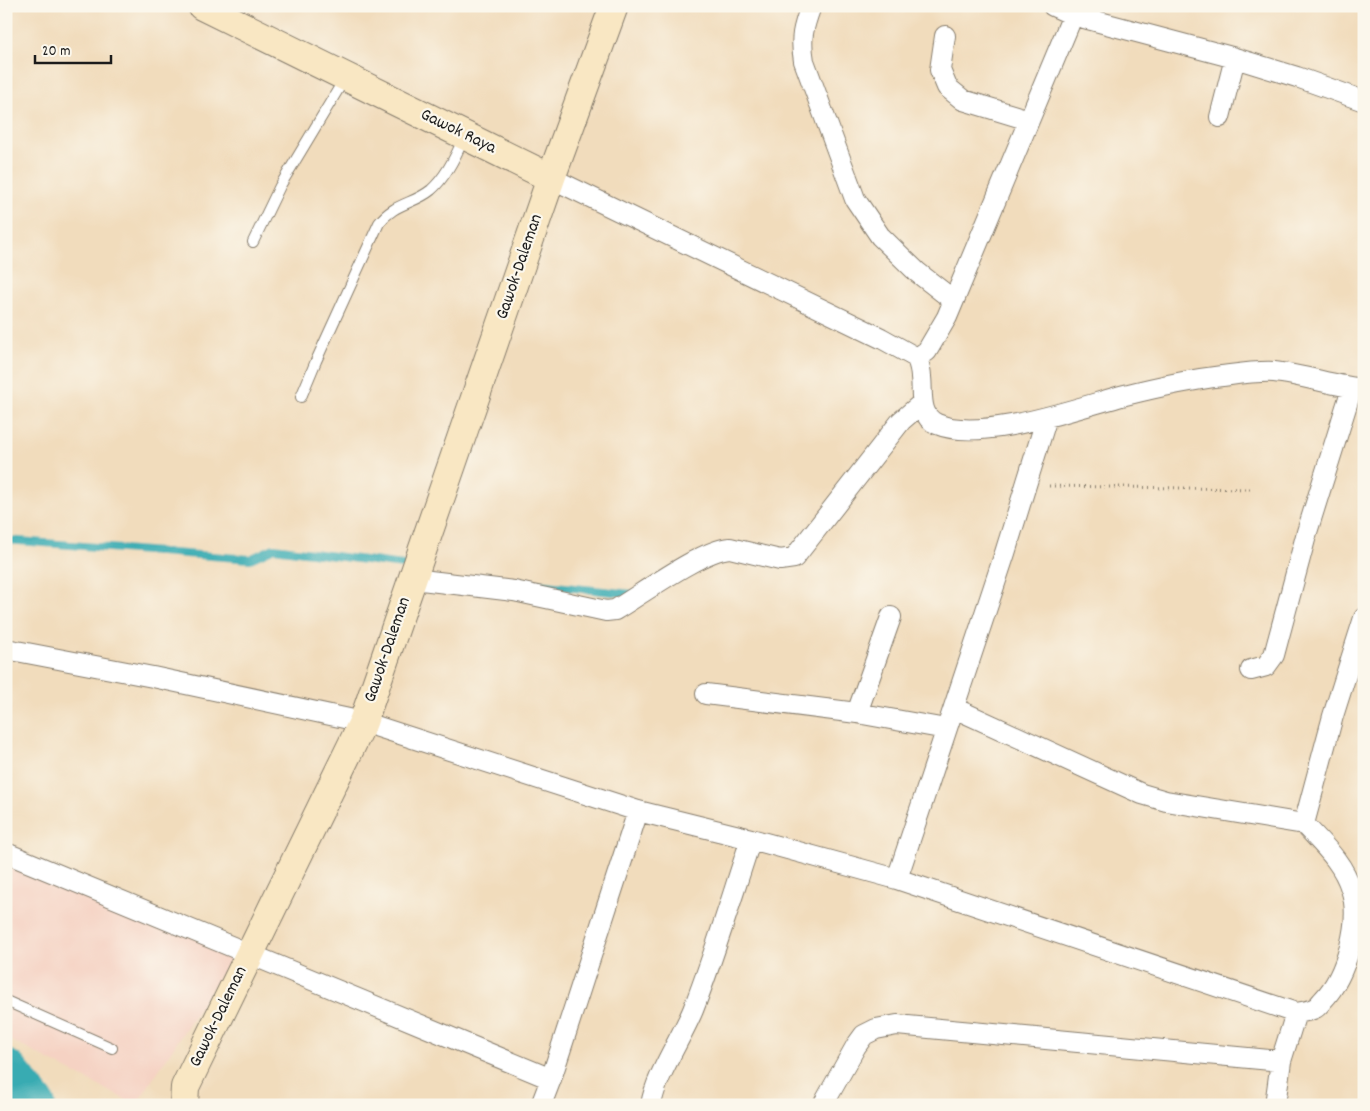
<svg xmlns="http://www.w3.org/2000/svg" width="1370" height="1111" font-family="Dekko,sans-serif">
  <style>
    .built { fill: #f5d2c3 }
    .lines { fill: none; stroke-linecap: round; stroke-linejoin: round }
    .stream { stroke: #39abb2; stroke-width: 8 }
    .river { stroke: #39abb2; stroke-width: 45 }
    .lane-casing { stroke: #867c6c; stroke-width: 12 }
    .street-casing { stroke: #867c6c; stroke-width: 22 }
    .secondary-casing { stroke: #867c6c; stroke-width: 30 }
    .path { stroke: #867c6c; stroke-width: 3; stroke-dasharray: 1 4; stroke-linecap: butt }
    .lane { stroke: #fff; stroke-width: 10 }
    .street { stroke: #fff; stroke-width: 20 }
    .secondary { stroke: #f9e7c3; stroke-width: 28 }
    .labels { text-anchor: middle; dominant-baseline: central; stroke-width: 4.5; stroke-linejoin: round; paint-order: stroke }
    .street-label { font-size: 18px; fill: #1c1c1c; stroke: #fbf7ec }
  </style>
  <rect width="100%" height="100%" fill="#fbf7ec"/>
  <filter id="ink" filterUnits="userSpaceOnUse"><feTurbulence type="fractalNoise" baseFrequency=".02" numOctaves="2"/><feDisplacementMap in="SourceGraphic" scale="10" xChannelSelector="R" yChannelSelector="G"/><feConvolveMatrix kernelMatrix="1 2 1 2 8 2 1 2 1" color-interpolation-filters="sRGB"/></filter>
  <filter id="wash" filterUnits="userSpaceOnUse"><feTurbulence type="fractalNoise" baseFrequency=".0096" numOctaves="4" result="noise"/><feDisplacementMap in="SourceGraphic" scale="20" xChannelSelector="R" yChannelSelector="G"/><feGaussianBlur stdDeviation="1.12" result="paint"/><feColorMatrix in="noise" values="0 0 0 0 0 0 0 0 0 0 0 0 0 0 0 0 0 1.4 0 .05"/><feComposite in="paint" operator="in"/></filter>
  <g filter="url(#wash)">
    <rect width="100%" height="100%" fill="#f1dcbc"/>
    <path class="built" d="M6,867L235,953L136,1105L6,1038Z"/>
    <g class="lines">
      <path class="stream" d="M6,540L250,559L274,548L403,565
        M517,582L632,594"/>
      <path class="river" d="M6,1072L33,1105"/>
    </g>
  </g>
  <g filter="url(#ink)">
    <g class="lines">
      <g class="lane-casing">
        <path id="lane" d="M253,242L280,186L345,78
          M301,397L316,361L379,223C394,203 414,204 431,190C446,177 457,154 464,137
          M6,1001L112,1048"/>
      </g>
      <g class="street-casing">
        <path id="street" d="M811,6C803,28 800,38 804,61L855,199L880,236L917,272L953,300
          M1053,6L1073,15L1235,58L1297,77L1364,101
          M1073,15L947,317L927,351L917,358C919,364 921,370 921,377C923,392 918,416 937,424C981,443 1079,407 1125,395C1157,387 1189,380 1222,376C1238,374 1258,371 1274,372C1304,375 1334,386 1364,389
          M945,36L940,70L947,87L963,100L1029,120
          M1220,117L1235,58
          M551,178L881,338L917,358
          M413,579L514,591L606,611L615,610C642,594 701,550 730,548L780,560L794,558L901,421L922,403
          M6,649L153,677L363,722L638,811L751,839L897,879L1296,1013C1302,1012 1310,1011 1315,1008C1318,1007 1321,1002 1323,1000C1346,976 1362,921 1351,889C1343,862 1322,844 1304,824
          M1251,670L1266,666L1274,655L1307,532L1352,388
          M706,694L857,713L946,729
          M954,708L1142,794L1166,801L1304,824L1333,716L1364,618
          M857,713L891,617
          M6,853L551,1079
          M897,879L1005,553L1047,417
          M541,1105L551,1079L638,811
          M651,1105C656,1075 681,1039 693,1010C715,954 732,896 751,839
          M823,1105L856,1046L864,1035L876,1029L897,1025L1281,1061
          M1275,1105L1281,1061L1296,1013"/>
      </g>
      <g class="secondary-casing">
        <path id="secondary" d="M202,6L551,178L614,6
          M184,1105L185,1087L363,722L551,178"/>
      </g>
      <path class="path" d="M1049,486L1252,489"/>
      <use href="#lane" class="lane"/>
      <use href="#street" class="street"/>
      <use href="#secondary" class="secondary"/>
    </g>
  </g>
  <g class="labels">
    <g class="street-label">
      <text transform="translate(458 132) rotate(26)">Gawok Raya</text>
      <text transform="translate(520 267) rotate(-71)">Gawok-Daleman</text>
      <text transform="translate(388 650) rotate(-71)">Gawok-Daleman</text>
      <text transform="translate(219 1017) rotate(-64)">Gawok-Daleman</text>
    </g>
  </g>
  <rect width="1370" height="1111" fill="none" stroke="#fbf7ec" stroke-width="25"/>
  <path d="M35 55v8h76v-8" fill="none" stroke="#1c1c1c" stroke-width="2.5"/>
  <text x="42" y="55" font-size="15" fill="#1c1c1c" stroke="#fbf7ec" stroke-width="4" paint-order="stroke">20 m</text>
</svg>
